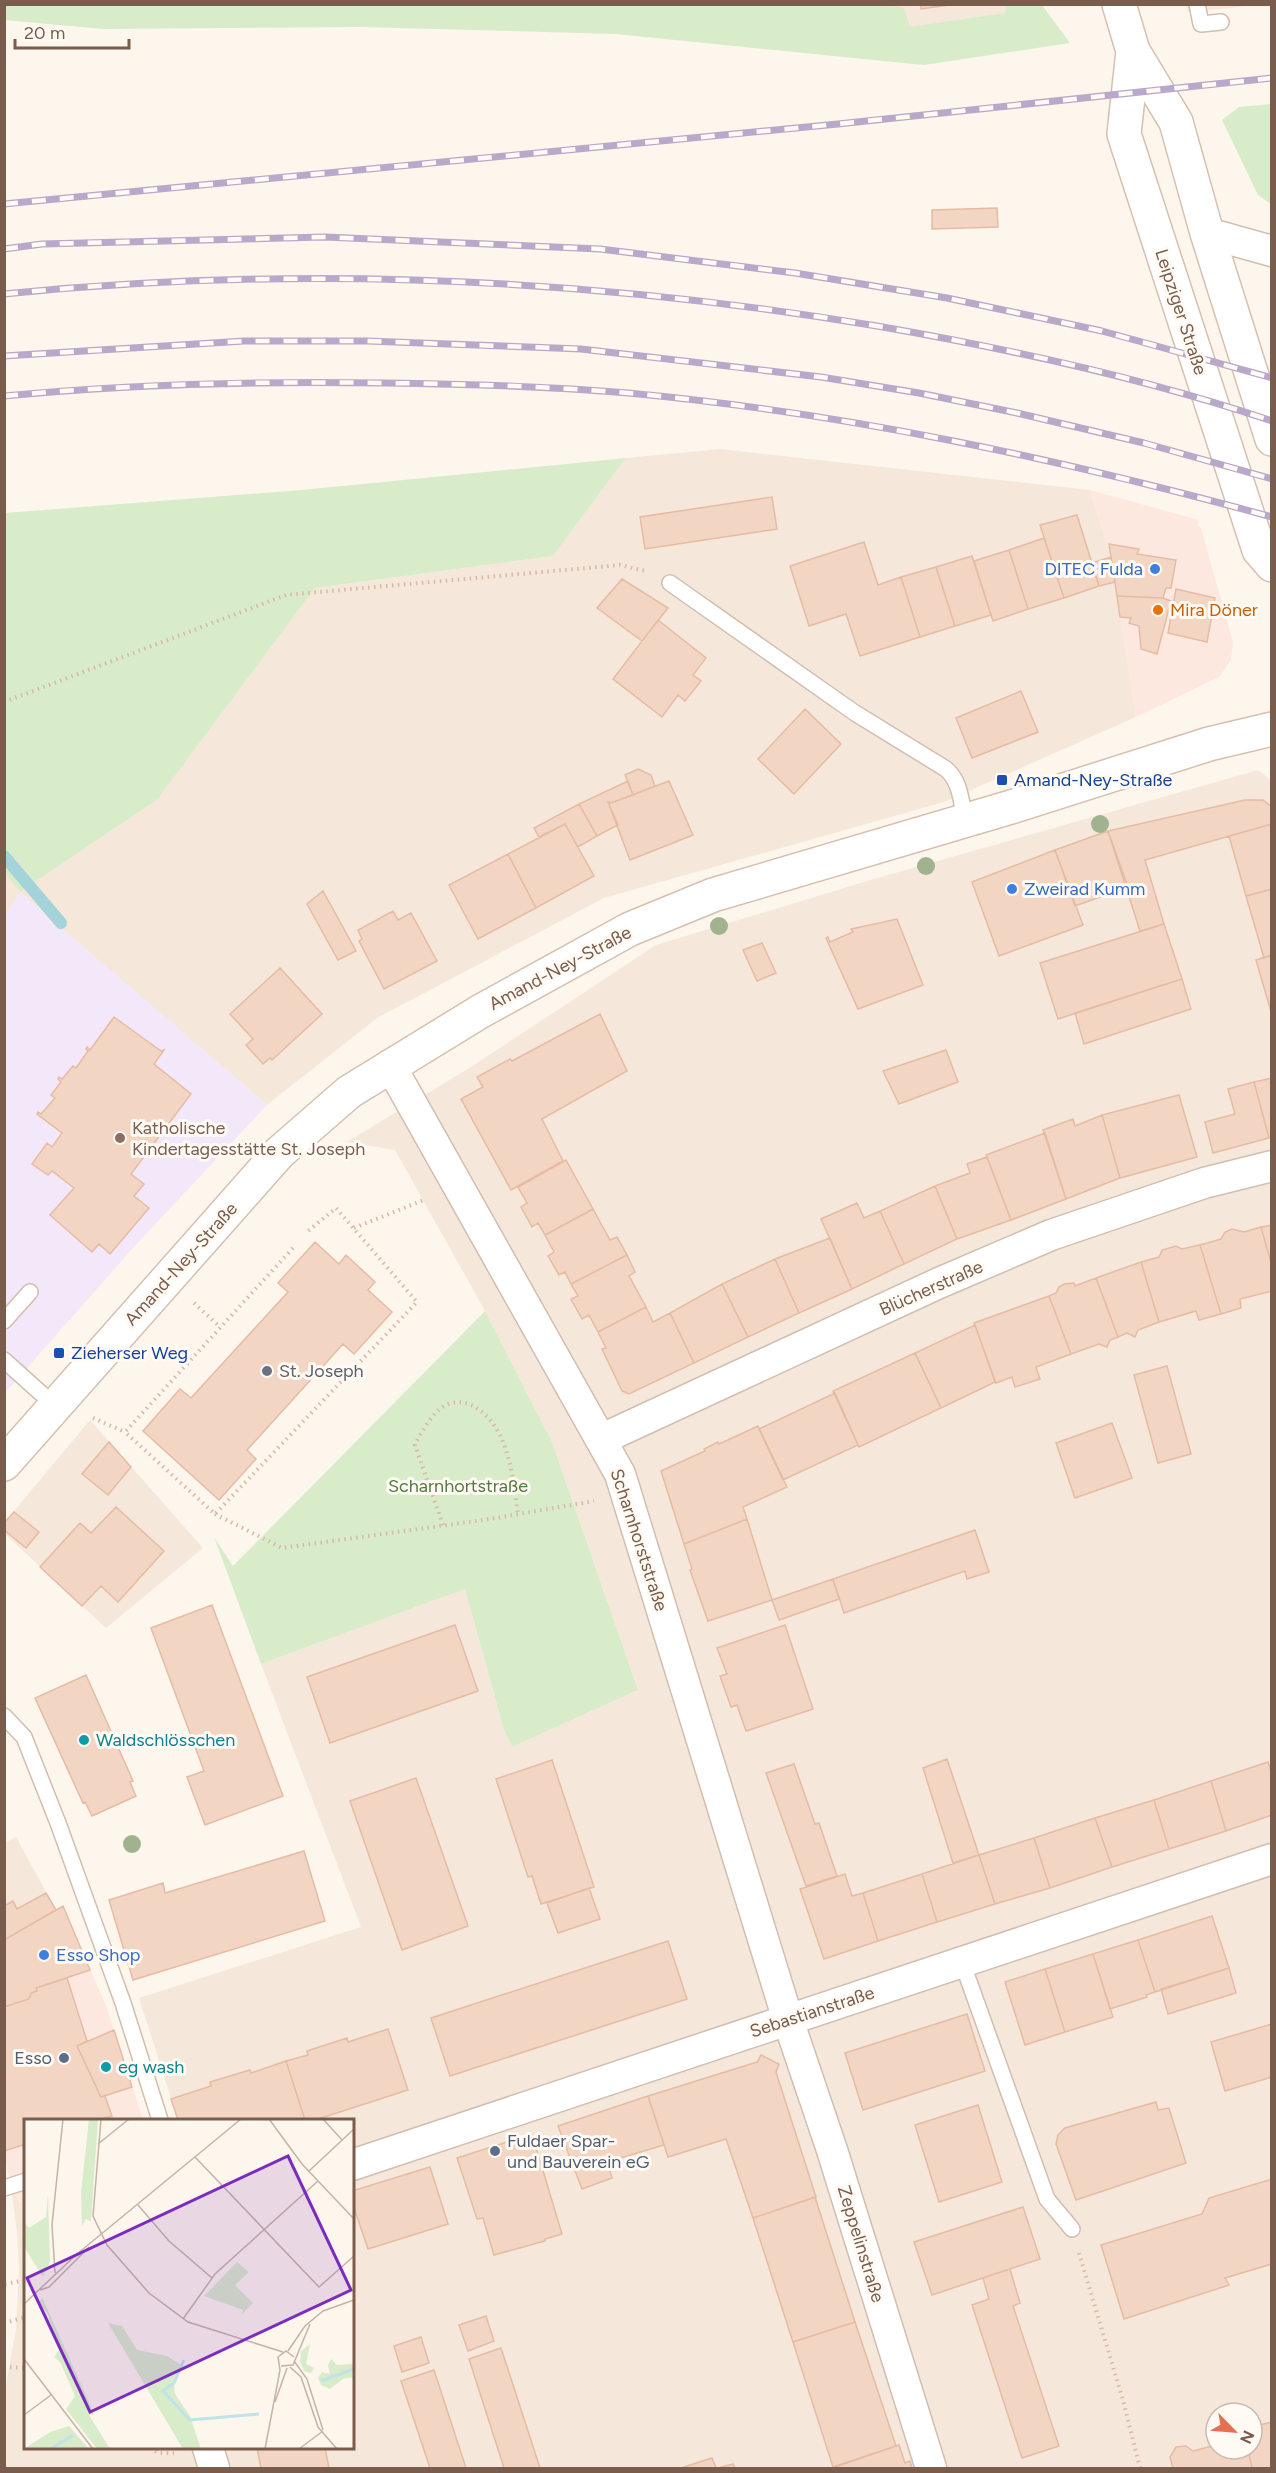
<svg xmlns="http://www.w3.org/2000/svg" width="1276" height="2473" font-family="Figtree,sans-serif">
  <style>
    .residential { fill: #f5e8da; fill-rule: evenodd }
    .commercial { fill: #fde8e0 }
    .education { fill: #f3e8fa }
    .green { fill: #d8ecc9 }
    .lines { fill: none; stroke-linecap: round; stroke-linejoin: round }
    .stream { stroke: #a5d3da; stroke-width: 12 }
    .building { fill: #f3d5c3; stroke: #e6bba3; stroke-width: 1.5 }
    .lane-casing { stroke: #d1beb0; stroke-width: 18 }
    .street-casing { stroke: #d1beb0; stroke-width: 33 }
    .secondary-casing { stroke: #d6c0b0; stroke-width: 36 }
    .path { stroke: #d9b8a5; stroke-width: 4; stroke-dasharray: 1.5 4.5; stroke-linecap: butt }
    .lane { stroke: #fff; stroke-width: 15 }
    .street { stroke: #fff; stroke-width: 30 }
    .secondary { stroke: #fff; stroke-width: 33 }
    .rail-casing { stroke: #b9a8c9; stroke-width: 7 }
    .rail { stroke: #fffaf3; stroke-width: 4.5; stroke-dasharray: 14; stroke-linecap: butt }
    .tree { fill: #a0b28e }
    .shop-dot { fill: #3f7fe0; stroke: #fffaf3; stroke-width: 2 }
    .food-dot { fill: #e8710a; stroke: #fffaf3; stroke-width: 2 }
    .transit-dot { fill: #1a4fb4; stroke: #fffaf3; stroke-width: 2 }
    .education-dot { fill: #8d6e63; stroke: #fffaf3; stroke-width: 2 }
    .worship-dot { fill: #6b7280; stroke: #fffaf3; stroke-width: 2 }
    .culture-dot { fill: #0f9aa8; stroke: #fffaf3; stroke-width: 2 }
    .service-dot { fill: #5c6f8a; stroke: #fffaf3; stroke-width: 2 }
    .labels { text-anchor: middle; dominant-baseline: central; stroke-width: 6; stroke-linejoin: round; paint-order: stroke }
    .street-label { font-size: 18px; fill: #7a5c4d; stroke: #fffaf3 }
    .shop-label { font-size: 18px; fill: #366cbe; stroke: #fffaf3; text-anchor: start }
    .food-label { font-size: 18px; fill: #c56008; stroke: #fffaf3; text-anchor: start }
    .transit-label { font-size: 18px; fill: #164399; stroke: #fffaf3; text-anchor: start }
    .education-label { font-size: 18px; fill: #785e54; stroke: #fffaf3; text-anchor: start }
    .worship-label { font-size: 18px; fill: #5b616d; stroke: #fffaf3; text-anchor: start }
    .park-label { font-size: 18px; fill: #537a41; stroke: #fffaf3 }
    .culture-label { font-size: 18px; fill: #0d838f; stroke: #fffaf3; text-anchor: start }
    .service-label { font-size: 18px; fill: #4e5e75; stroke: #fffaf3; text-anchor: end }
    .inset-river { fill: none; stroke: #bfe3e8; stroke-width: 3 }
    .inset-road { fill: none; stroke: #c5b3a7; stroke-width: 1.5 }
    .view { fill: #7b2cbf; fill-opacity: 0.15; stroke: #7b2cbf; stroke-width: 3 }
    .inset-edge { fill: none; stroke: #7a5c4d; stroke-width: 3 }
  </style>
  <rect width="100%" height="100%" fill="#fdf6ec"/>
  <path class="residential" d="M1271,4L1188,12L1186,5Z
    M883,5H1006L1005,13L910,28Z
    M720,449L1090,490L1111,557L1136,717L944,802L604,898L377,1018L267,1105L20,893L5,919V874L20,892L157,800L315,588L553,556L626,458Z
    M1258,770L1272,781L1271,2468H5V2390L16,2329L19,2269L17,2233L11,2186L19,2201L25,2205L26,2448H352V2120H178L139,1998L361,1927L261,1664L465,1589L504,1730L512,1747L638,1690L552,1442L485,1311L395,1150L347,1142L471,1067L656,945L874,879ZM1216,2413H1252V2449H1216Z
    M90,1420L203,1548L106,1628L5,1534L4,1523Z
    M16,1837L56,1910L5,1940V1843Z"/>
  <path class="commercial" d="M1090,490L1199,520L1197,525L1201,528L1233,643L1231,660L1219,677L1136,717L1111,557Z
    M63,1906L107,2008L143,2120H26L25,2205L13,2194L5,2159V1940Z"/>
  <path class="education" d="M20,892L267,1105L133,1248L5,1393L4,919Z"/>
  <path class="green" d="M883,4L904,8L910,27L1005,13L1006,5H1042L1070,43L924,65L616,34L361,27L104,29L4,20L5,4Z
    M1271,104L1272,105L1271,204L1258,195L1222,120L1239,107Z
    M626,458L553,556L315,588L157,800L20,892L5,874V513L302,490Z
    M485,1311L552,1442L638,1690L512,1747L504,1730L465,1589L261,1664L214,1537L233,1566Z"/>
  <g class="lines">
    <path class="stream" d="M4,856L61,923"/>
  </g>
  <path class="building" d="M921,4H956L921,9Z
    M997,208L998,227L932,229V210Z
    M772,497L777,529L645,549L640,517Z
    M1077,515L1099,586L1064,598L1040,525Z
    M1044,538L1064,598L1028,609L1009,550Z
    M864,542L878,585L901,577L920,637L860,656L846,614L809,626L790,566Z
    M1109,544L1139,549L1137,554L1176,560L1171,588H1166L1163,598L1117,596Z
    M1009,550L1028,609L993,621L974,561Z
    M972,556L991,615L955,626L936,567Z
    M1111,557L1115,582L1099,586L1092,563Z
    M936,567L955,626L920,637L901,577Z
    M622,579L668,608L642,641L597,608Z
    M1176,589L1215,598L1207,642L1168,633Z
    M1117,596L1163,598L1171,601L1157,654L1141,649L1139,626L1129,623L1131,618L1120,617Z
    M658,620L706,658L693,675L701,681L685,701L678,695L662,717L613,679Z
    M1021,691L1038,732L972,758L956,718Z
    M805,709L841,744L794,794L758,759Z
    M638,769L651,775L655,786L633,795L625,775Z
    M628,781L633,795L611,803L608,802L618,825L597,836L579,804Z
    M669,781L693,835L630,860L608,802L611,803Z
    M1245,800H1263L1272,807V824L1145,860L1164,924L1140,931L1108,831Z
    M579,804L597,836L578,847L565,824L539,837L534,828Z
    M565,824L594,876L536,908L508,854Z
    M1272,824V889L1246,896L1229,836Z
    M1108,831L1128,887L1075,906L1055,850Z
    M1055,850L1083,925L999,956L972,882Z
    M508,854L536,908L478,939L449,885Z
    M1272,889V955L1264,958L1246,896Z
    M323,891L356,951L338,960L307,904Z
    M393,911L398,920L411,913L437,961L384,989L359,941L362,939L358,930Z
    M897,919L923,985L858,1009L826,938L828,937L830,942L853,932L851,929Z
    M1164,924L1182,979L1058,1019L1040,963Z
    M762,943L776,973L757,981L743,950Z
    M1272,955V1015L1256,960Z
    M280,968L322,1014L272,1060L270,1058L263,1064L246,1045L253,1039L230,1014Z
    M1182,979L1191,1009L1084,1044L1075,1013Z
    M600,1014L627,1071L542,1119L563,1161L511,1190L461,1099L483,1087L477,1077L510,1059L512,1061Z
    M114,1017L161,1051L164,1050L154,1064L191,1094L131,1174L144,1184L134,1196L149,1208L110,1254L99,1244L92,1252L50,1215L74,1188L52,1171L48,1175L32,1164L47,1143L52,1147L62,1133L37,1114L38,1112L41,1114L55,1098L51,1095L61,1082L58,1079L59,1077L62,1079L73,1066L76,1068L88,1051L86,1049L87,1047L90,1050Z
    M946,1050L958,1082L899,1104L883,1071Z
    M1272,1078V1137L1269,1138L1254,1082Z
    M1254,1082L1269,1138L1213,1153L1205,1122L1235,1114L1228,1089Z
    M1179,1095L1197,1157L1120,1178L1102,1115Z
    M1102,1115L1120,1178L1066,1199L1043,1130L1073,1119L1075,1126Z
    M1045,1133L1066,1199L1011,1220L986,1155Z
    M987,1157L1011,1220L957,1239L935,1186L970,1173L967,1164Z
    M566,1160L593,1209L545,1235L538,1223L532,1227L521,1207L527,1203L518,1187Z
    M935,1186L957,1239L904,1264L880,1211Z
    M857,1203L864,1218L880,1211L904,1264L852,1289L821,1219Z
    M593,1209L610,1240L617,1237L627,1255L571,1284L565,1272L559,1275L548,1256L554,1252L545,1235Z
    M1272,1225V1266L1261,1227Z
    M1261,1227L1272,1266V1291L1240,1299L1241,1308L1221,1314L1200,1245L1221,1239L1225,1232L1232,1229L1244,1232Z
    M830,1238L852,1289L799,1313L775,1259Z
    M315,1242L339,1264L346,1255L375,1282L368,1290L392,1312L354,1354L343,1344L247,1450L256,1459L219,1500L143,1431L180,1389L191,1398L288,1292L278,1283Z
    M1200,1245L1221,1314L1199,1320L1196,1311L1159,1322L1141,1262L1159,1257L1162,1250L1176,1246L1182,1249Z
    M627,1255L635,1272L629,1276L646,1307L598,1332L589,1315L582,1319L571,1299L578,1296L571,1284Z
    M775,1259L799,1313L748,1337L722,1284Z
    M1141,1262L1159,1322L1138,1330L1135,1337L1127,1333L1118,1337L1096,1278Z
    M1096,1278L1118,1337L1110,1340L1107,1347L1099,1344L1071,1354L1049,1296L1056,1293L1059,1287L1064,1284L1074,1283L1075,1286Z
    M722,1284L748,1337L694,1363L670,1313Z
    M1049,1296L1071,1354L1036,1367L1040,1379L1015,1387L1012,1377L996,1383L974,1323Z
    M646,1307L653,1322L670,1313L694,1363L629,1394L622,1391L602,1349L606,1348L598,1332Z
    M975,1325L995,1382L941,1408L915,1353Z
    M915,1353L941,1408L859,1447L833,1391Z
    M1167,1366L1191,1454L1158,1463L1134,1375Z
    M835,1393L858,1445L783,1480L759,1429Z
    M1112,1423L1132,1478L1075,1498L1056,1443Z
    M758,1426L787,1487L743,1507L747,1519L684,1544L661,1471L705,1451L704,1449L718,1442L719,1444Z
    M109,1442L131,1467L108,1495L82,1474Z
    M116,1507L164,1551L118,1602L101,1586L82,1606L40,1567L80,1523L91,1533Z
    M14,1512L39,1532L26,1548L4,1530V1523Z
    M747,1519L772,1600L708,1621L690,1570L692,1569L684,1544Z
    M975,1530L989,1572L967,1579L965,1571L844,1613L833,1579Z
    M833,1579L839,1599L779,1620L772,1600Z
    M212,1605L283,1796L205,1825L187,1777L204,1771L151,1628Z
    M455,1625L478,1691L330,1743L307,1677Z
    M785,1625L813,1709L746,1731L737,1705L731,1707L720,1676L727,1674L717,1648Z
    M86,1675L133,1781L130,1782L136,1796L92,1816L85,1802L83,1803L35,1698Z
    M947,1759L979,1855L953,1863L923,1768Z
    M552,1760L594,1887L541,1904L532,1876L528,1877L496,1779Z
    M1268,1762L1272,1774V1815L1226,1831L1211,1781Z
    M794,1764L815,1824L819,1823L837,1876L806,1886L766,1773Z
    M416,1778L468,1926L402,1950L350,1801Z
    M1211,1781L1226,1831L1169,1849L1154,1800Z
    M1154,1800L1169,1849L1112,1867L1095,1818Z
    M1095,1818L1112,1867L1050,1888L1034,1838Z
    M1034,1838L1050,1888L995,1904L979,1855Z
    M304,1851L325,1921L133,1980L109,1900L163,1883L165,1893Z
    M979,1855L995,1904L937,1922L922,1874Z
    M845,1874L852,1896L863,1893L878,1941L824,1959L800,1889Z
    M922,1874L937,1922L878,1941L863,1893Z
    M589,1888L600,1919L558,1933L547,1903Z
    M46,1893L56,1910L4,1940V1906L13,1901L17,1909Z
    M63,1906L90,1970L36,1988L37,1991L31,1993L29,1999L4,2007V1940Z
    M1212,1916L1229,1968L1155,1992L1138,1940Z
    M1138,1940L1155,1992L1146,1995L1147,1997L1110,2009L1093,1954Z
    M668,1941L687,1999L450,2076L431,2018Z
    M1093,1954L1113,2017L1065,2032L1045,1969Z
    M1229,1968L1236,1993L1168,2014L1161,1989Z
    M1045,1969L1065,2032L1025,2045L1005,1982Z
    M67,1978L87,2041L77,2046L101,2097L105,2096L112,2116L98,2120H26V2144L4,2151V2007L29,1999L31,1993L37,1991L36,1988Z
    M967,2014L985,2071L863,2110L845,2053Z
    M1272,2024V2077L1225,2091L1211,2042Z
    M388,2029L408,2090L315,2120H305L286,2061L308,2055L307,2051L347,2038L348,2042Z
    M114,2030L132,2087L101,2097L77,2046Z
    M761,2055L779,2064L776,2072L816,2197L753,2218L726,2139L668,2157L648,2096L757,2062Z
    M286,2061L305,2120H178L171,2099L211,2086L210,2082L250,2070L251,2073Z
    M648,2096L664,2145L607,2162L612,2178L582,2189L558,2126Z
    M1156,2102L1158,2110L1169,2108L1186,2163L1076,2200L1056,2144L1058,2135L1065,2128Z
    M978,2105L1002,2182L939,2202L915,2125Z
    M532,2134L562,2234L545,2239V2241L494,2255L483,2218L477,2219L457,2158Z
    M430,2167L448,2224L368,2249L352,2202V2191Z
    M1272,2179V2264L1225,2278L1229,2285L1124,2319L1101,2245L1202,2214L1209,2198Z
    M815,2197L855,2322L793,2342L753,2218Z
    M1023,2207L1040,2259L932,2295L914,2242Z
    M1010,2269L1020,2303L1013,2306L1059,2446L1022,2458L972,2305L989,2299L983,2278Z
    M486,2316L494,2341L468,2351L459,2325Z
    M855,2322L896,2446L833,2467L793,2342Z
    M421,2337L429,2363L402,2372L394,2346Z
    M501,2348L540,2468H504L469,2359Z
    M434,2370L466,2468H430L401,2381Z
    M1272,2422V2468H1252L1248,2449H1252V2432L1261,2430L1259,2425Z
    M899,2445L905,2463L910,2461L912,2468H832Z
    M1216,2445V2449H1248L1252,2468H1173L1170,2457L1176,2447L1186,2446L1193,2451Z
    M257,2448H325L329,2468H261Z
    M712,2458L716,2468H681Z
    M733,2464L735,2468H718Z"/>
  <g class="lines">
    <g class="lane-casing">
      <path id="lane" d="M1197,4L1201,24L1221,22
        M670,583L855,713L946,769C961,782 961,802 965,820
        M4,1321L30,1292
        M4,1360L54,1405
        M4,1716L24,1737L58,1823L123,2003L160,2120
        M962,1962L1047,2199L1072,2229
        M4,2188L26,2181"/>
    </g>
    <g class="street-casing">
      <path id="street" d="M1207,233L1272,251
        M390,1065L620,1474L788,2020L832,2150L931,2468
        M602,1439L939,1283L1051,1235L1204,1183L1272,1166
        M352,2165L1272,1859
        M208,2448L214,2468"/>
    </g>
    <g class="secondary-casing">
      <path id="secondary" d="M1119,4L1133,51L1176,122L1207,233L1272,439
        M1133,51L1124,134L1259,550L1272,565
        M4,1464L279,1153L349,1092L481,1011L630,929L713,895L1011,807L1209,744L1272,729"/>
    </g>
    <path class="path" d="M4,702L286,595L620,565L645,571
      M354,1228L426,1199
      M293,1248L125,1432L215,1514L417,1302L336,1208L308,1231
      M194,1303L220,1327
      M93,1418L125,1432
      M215,1514L282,1548L490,1519L594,1501
      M443,1525L415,1445C421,1433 433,1411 446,1405C470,1394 492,1418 501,1437C512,1461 514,1488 518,1514
      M1079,2253L1123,2400L1140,2468
      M5,2284L26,2280
      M4,2323L26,2317
      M4,2367L26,2368
      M150,2448L159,2453H174"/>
    <use href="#lane" class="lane"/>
    <use href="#street" class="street"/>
    <use href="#secondary" class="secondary"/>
    <g class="rail-casing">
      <path id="rail" d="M4,204L838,124L1272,78
        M4,249L42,244L325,237L600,249L795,273L947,298L1102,331L1272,378
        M4,294C295,265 590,278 877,326C1010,349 1144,378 1272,421
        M4,356L244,341H367L581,349L821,377L919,393L1017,413L1144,443L1272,479
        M4,396C131,384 257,381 384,383C465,384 547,386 628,393C846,413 1060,459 1272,517"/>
    </g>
    <use href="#rail" class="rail"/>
  </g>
  <g class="tree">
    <circle cx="1100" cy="824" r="9"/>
    <circle cx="926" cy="866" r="9"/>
    <circle cx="719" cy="926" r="9"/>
    <circle cx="132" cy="1844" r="9"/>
  </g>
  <g class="shop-dot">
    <circle cx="1155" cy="569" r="6"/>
    <circle cx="1012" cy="889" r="6"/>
    <circle cx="44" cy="1955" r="6"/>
  </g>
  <circle class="food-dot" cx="1158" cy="610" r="6"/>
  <g class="transit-dot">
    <rect x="996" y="774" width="12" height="12" rx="3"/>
    <rect x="53" y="1347" width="12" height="12" rx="3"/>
  </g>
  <circle class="education-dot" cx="120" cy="1138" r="6"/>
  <circle class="worship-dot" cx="267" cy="1371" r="6"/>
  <g class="culture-dot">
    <circle cx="84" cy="1740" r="6"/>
    <circle cx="106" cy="2067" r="6"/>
  </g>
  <g class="service-dot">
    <circle cx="64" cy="2058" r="6"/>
    <circle cx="495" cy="2151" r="6"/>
  </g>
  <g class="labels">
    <g class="street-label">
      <text transform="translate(1181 312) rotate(72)">Leipziger Straße</text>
      <text transform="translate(560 968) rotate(-28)">Amand-Ney-Straße</text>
      <text transform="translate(181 1264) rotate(-48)">Amand-Ney-Straße</text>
      <text transform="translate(931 1288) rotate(-24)">Blücherstraße</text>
      <text transform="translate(639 1540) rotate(72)">Scharnhorststraße</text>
      <text transform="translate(812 2012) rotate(-18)">Sebastianstraße</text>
      <text transform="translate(861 2244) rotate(73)">Zeppelinstraße</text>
    </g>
    <g class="shop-label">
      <text x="1143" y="569" text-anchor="end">DITEC Fulda</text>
      <text x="1024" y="889">Zweirad Kumm</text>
      <text x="56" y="1955">Esso Shop</text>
    </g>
    <g class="food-label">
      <text x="1170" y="610">Mira Döner</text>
    </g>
    <g class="transit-label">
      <text x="1014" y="780">Amand-Ney-Straße</text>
      <text x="71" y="1353">Zieherser Weg</text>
    </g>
    <g class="education-label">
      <text x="132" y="1128">Katholische<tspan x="132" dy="21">Kindertagesstätte St. Joseph</tspan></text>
    </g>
    <g class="worship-label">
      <text x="279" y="1371">St. Joseph</text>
    </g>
    <g class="park-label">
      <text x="458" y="1486">Scharnhortstraße</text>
    </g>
    <g class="culture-label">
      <text x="96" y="1740">Waldschlösschen</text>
      <text x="118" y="2067">eg wash</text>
    </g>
    <g class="service-label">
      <text x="52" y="2058">Esso</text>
      <text x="507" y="2141" text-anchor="start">Fuldaer Spar-<tspan x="507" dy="21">und Bauverein eG</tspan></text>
    </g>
  </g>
  <g transform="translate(24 2119)">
    <rect width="330" height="330" fill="#fdf6ec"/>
    <path d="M65,0H74L67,102L62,100L58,107L57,73ZM24,75L26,142L19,158L0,128V103L5,109L22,98ZM213,143L225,153L211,166L229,184L218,195L219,191L180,177ZM18,178L64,281L70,296H65L86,330H73L42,290L51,277L36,243L30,238L35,231L24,195L15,184ZM84,204L98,207L113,231L143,237L159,247L150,265L151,275L166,297L177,330H159ZM286,225L282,245L290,249L287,254L281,253L276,243L277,232ZM307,240L313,246L330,245V258L319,260L306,270L297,266L294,259L298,253L306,255L304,246ZM45,307L65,330H0L26,313Z" fill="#d8ecc9"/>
    <path class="inset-river" d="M160,241L150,264L139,272L166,301L235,295M297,262L330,250M27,330L49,316"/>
    <path class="inset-road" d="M77,0L69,97L83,126L125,174L164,203L259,233M245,0L278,45L330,100M299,0L318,21M74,25L105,0M171,38L295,168L330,137M285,52L330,10M114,86L145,122L188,159M31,154L28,106L39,0M16,171L25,168L65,128M0,185L53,135L217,0M159,200L191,155L294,62M264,232L281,207L299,192L330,181M0,240L69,330M270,242L283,260L299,311M257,247L269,246L286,205M266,248L277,258L294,308L313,330M251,283L263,249M0,296L27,276M241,330L256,251L254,238L262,232L270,238M275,330L299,312"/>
    <path class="view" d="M264,37L327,171L66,293L3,159Z"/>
    <rect width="330" height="330" class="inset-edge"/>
  </g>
  <rect width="1276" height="2473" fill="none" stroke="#7a5c4d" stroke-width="12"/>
  <g transform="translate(1234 2431) rotate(115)"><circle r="28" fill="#fffaf3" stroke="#cabbb1" stroke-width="1.5"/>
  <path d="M0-4.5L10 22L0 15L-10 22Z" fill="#e76f51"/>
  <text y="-9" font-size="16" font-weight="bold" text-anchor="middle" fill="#7a5c4d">N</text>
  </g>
  <path d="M15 39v9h114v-9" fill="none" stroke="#7a5c4d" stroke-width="3"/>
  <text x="24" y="39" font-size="18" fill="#7a5c4d" stroke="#fffaf3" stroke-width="4.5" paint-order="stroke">20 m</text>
</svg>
